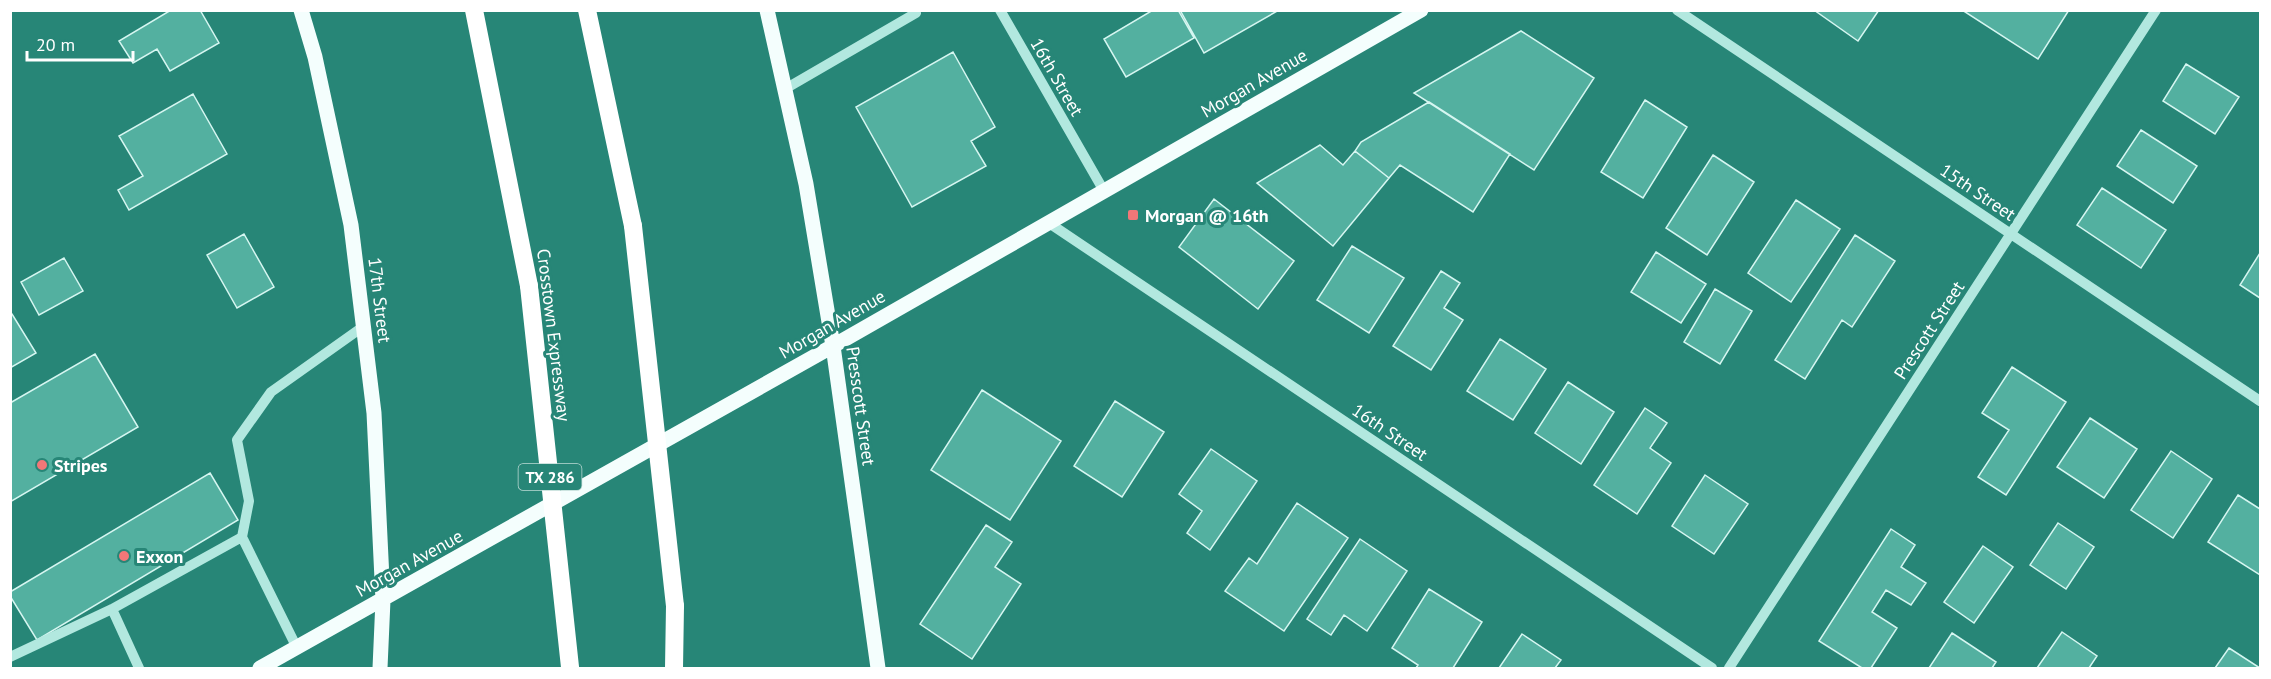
<svg xmlns="http://www.w3.org/2000/svg" width="2271" height="679" font-family="'PT Sans',sans-serif">
  <style>
    .building { fill: #53b0a0; stroke: #d6f6f1; stroke-width: 1.5 }
    .lines { fill: none; stroke-linecap: round; stroke-linejoin: round }
    .minor { stroke: #b2e8df; stroke-width: 10 }
    .major { stroke: #f4fefd; stroke-width: 15 }
    .highway { stroke: #fff; stroke-width: 18 }
    .highway-bridge { stroke: #fff; stroke-width: 18 }
    .poi-dot { fill: #f17778; stroke: #278677; stroke-width: 2 }
    .labels { text-anchor: middle; dominant-baseline: central; stroke-width: 6; stroke-linejoin: round; paint-order: stroke }
    .shield { fill: #278677; stroke: #bedbd6; stroke-width: 1.5 }
    .shield-label { font-size: 16px; font-weight: bold; fill: #fff }
    .street-label { font-size: 18px; fill: #fff; stroke: #278677 }
    .poi-label { font-size: 18px; font-weight: bold; fill: #fff; stroke: #278677; text-anchor: start }
  </style>
  <rect width="100%" height="100%" fill="#278677"/>
  <path class="building" d="M171,10H200L219,43L170,71L157,49L133,63L119,41Z
    M1153,10H1178L1194,38L1126,77L1104,39Z
    M1180,10H1279L1204,53Z
    M1814,10H1879L1858,41Z
    M1962,10H2069L2038,59Z
    M1521,31L1594,78L1534,170L1414,93Z
    M953,52L995,127L971,141L986,166L912,207L856,107Z
    M2186,64L2239,97L2215,134L2163,101Z
    M193,94L227,154L129,210L118,190L143,176L119,136Z
    M1645,100L1687,127L1643,198L1601,172Z
    M1429,102L1510,154L1473,212L1400,165L1389,178L1355,151L1361,142Z
    M2141,130L2197,166L2173,203L2117,166Z
    M1320,145L1343,165L1355,151L1389,178L1333,246L1257,183Z
    M1713,155L1754,182L1707,255L1666,228Z
    M2102,188L2166,230L2141,268L2077,225Z
    M1214,199L1294,261L1258,309L1179,247Z
    M1796,200L1840,229L1791,302L1748,273Z
    M244,234L274,287L237,308L207,255Z
    M1855,235L1895,261L1852,327L1842,320L1805,379L1775,360Z
    M1352,246L1404,278L1369,333L1317,300Z
    M1656,252L1706,284L1681,323L1631,292Z
    M2260,253V298L2240,285Z
    M64,258L83,291L39,315L21,282Z
    M1441,271L1460,283L1444,308L1463,320L1431,370L1393,346Z
    M1715,289L1752,311L1720,364L1684,342Z
    M10,314H12L36,353L10,368Z
    M1500,339L1546,369L1513,420L1467,391Z
    M95,354L138,427L10,502V403Z
    M2012,367L2066,402L2006,495L1978,477L2009,430L1982,413Z
    M1568,382L1614,412L1581,464L1535,433Z
    M982,390L1061,441L1010,520L931,470Z
    M1115,401L1164,432L1122,497L1074,466Z
    M1645,408L1667,423L1650,448L1671,463L1637,514L1594,485Z
    M2090,418L2137,449L2104,498L2057,467Z
    M1211,449L1257,481L1210,550L1187,533L1202,511L1179,494Z
    M2171,451L2212,479L2173,538L2131,510Z
    M210,473L238,520L37,640L10,596V592Z
    M1705,475L1748,504L1714,554L1672,526Z
    M2238,495L2260,509V575L2208,542Z
    M1297,503L1348,538L1284,631L1225,591L1249,558L1257,564Z
    M2058,523L2094,547L2066,589L2030,565Z
    M986,525L1012,542L995,567L1021,584L972,659L920,624Z
    M1891,529L1915,545L1901,567L1926,583L1911,605L1886,590L1872,612L1897,628L1871,668H1862L1819,641Z
    M1360,539L1407,571L1367,631L1344,615L1331,635L1307,619Z
    M1983,546L2013,567L1974,623L1944,602Z
    M1429,589L1482,622L1453,668H1416L1418,665L1392,648Z
    M2062,632L2097,656L2089,668H2037Z
    M1952,633L1996,662L1992,668H1929Z
    M1522,634L1561,660L1555,668H1499Z
    M2229,648L2260,668H2215Z"/>
  <g class="lines">
    <path class="minor" d="M1000,10L1104,191
      M1677,10L2260,401
      M785,89L916,13
      M1049,223L1712,668
      M112,609L139,668
      M297,648L242,537L249,501L237,440L271,392L364,326
      M10,657L112,609L242,537
      M1729,668L2156,10"/>
    <path class="major" d="M301,10L315,57L351,225L374,413L383,600L380,668
      M767,10L806,184L833,346L878,668
      M260,668L833,346L1421,10"/>
    <path class="highway" d="M474,10L529,286
      M587,10L633,226
      M674,668L675,606"/>
    <path class="highway-bridge" d="M633,226L675,606
      M529,286L570,667"/>
  </g>
  <g class="poi-dot">
    <rect x="1127" y="209" width="12" height="12" rx="3"/>
    <circle cx="42" cy="465" r="6"/>
    <circle cx="124" cy="556" r="6"/>
  </g>
  <g class="labels">
    <rect class="shield" x="518.5" y="464" width="63" height="26" rx="4.5"/>
    <g class="shield-label">
      <text x="550" y="477">TX 286</text>
    </g>
    <g class="street-label">
      <text transform="translate(1057 77) rotate(60)">16th Street</text>
      <text transform="translate(1254 83) rotate(-30)">Morgan Avenue</text>
      <text transform="translate(1978 192) rotate(34)">15th Street</text>
      <text transform="translate(380 300) rotate(83)">17th Street</text>
      <text transform="translate(832 324) rotate(-30)">Morgan Avenue</text>
      <text transform="translate(1929 330) rotate(-57)">Prescott Street</text>
      <text transform="translate(554 335) rotate(83)">Crosstown Expressway</text>
      <text transform="translate(861 406) rotate(82)">Presscott Street</text>
      <text transform="translate(1390 432) rotate(34)">16th Street</text>
      <text transform="translate(409 563) rotate(-29)">Morgan Avenue</text>
    </g>
    <g class="poi-label">
      <text x="1145" y="215">Morgan @ 16th</text>
      <text x="54" y="465">Stripes</text>
      <text x="136" y="556">Exxon</text>
    </g>
  </g>
  <rect width="2271" height="679" fill="none" stroke="#ffffff" stroke-width="24"/>
  <path d="M27 51v9h106v-9" fill="none" stroke="#ffffff" stroke-width="3"/>
  <text x="36" y="51" font-size="18" fill="#ffffff" stroke="#278677" stroke-width="4.5" paint-order="stroke">20 m</text>
</svg>
